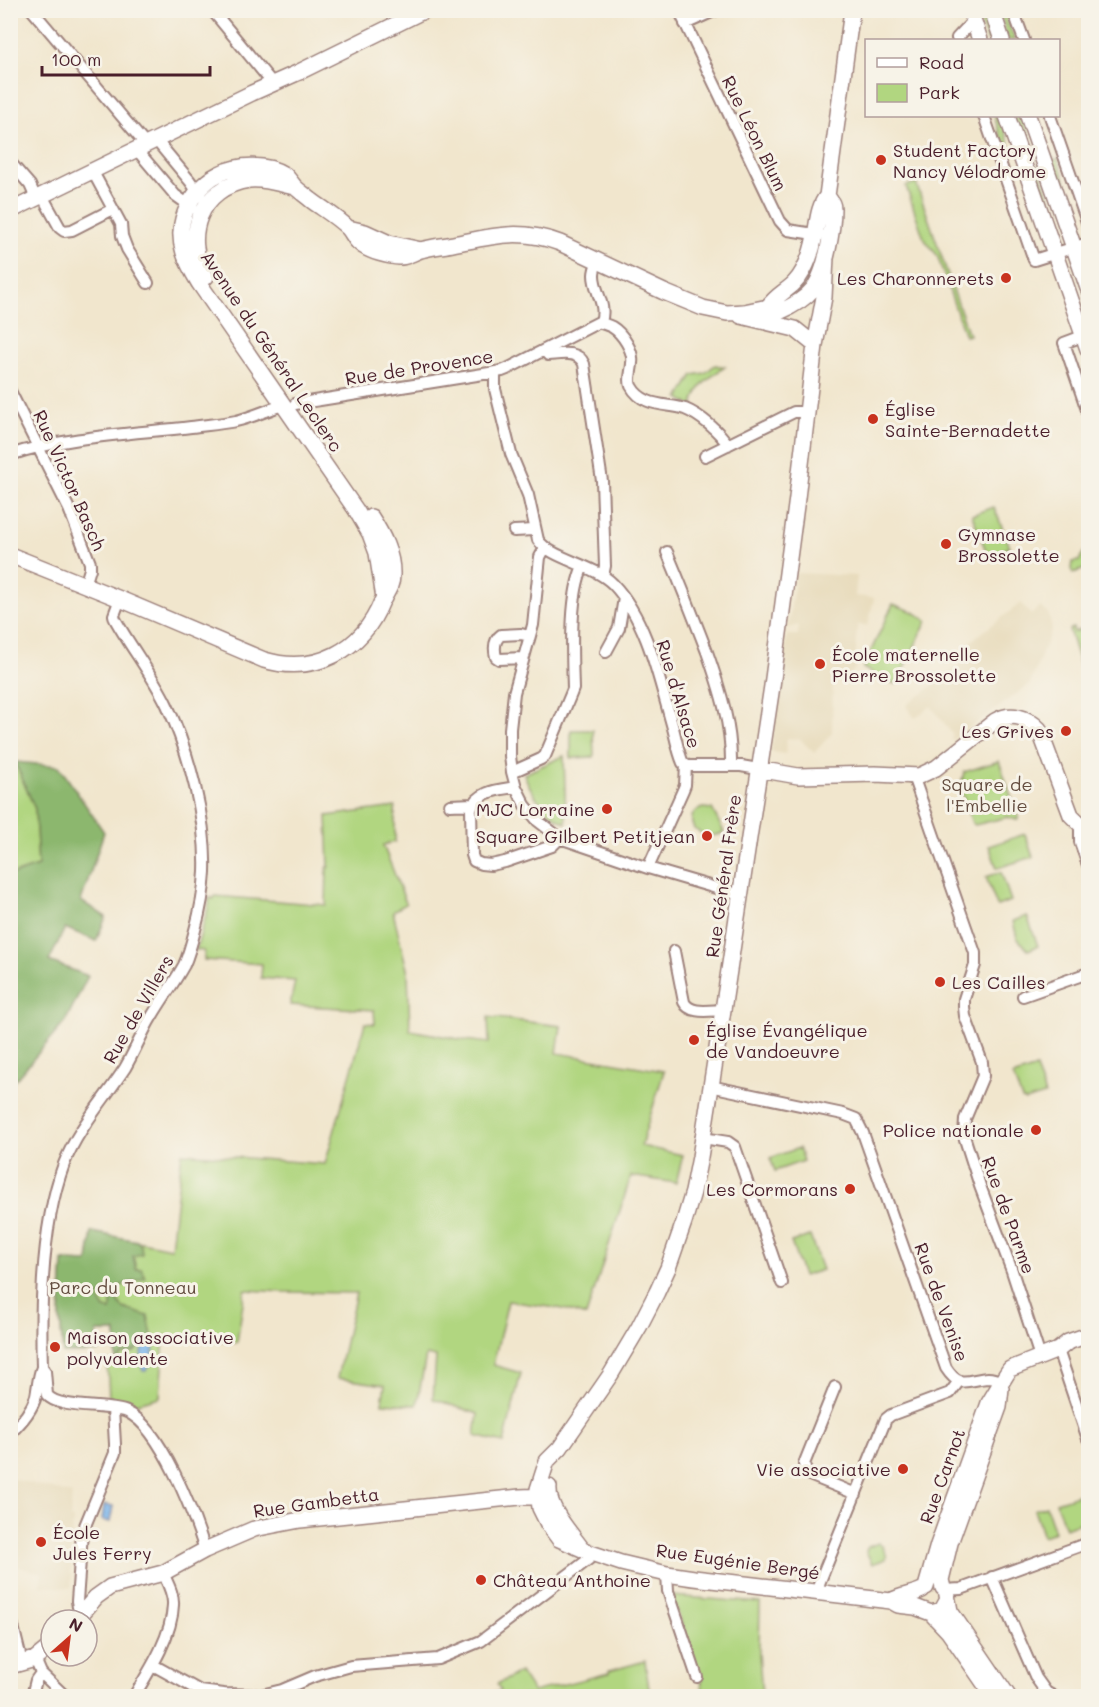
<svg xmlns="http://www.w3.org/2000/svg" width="1099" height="1707" font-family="Mali,sans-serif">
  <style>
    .built { fill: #e7daba }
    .green { fill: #b1d680; stroke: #7e7a56; stroke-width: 1.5 }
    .forest { fill: #8cb76e; stroke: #6b6b4c; stroke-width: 1.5 }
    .water { fill: #79b4ea; stroke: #626a8a; stroke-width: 1.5 }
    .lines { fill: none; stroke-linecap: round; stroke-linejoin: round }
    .street-casing { stroke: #9e827c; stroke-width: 14 }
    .secondary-casing { stroke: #9e827c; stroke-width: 18 }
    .street { stroke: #fff; stroke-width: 10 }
    .secondary { stroke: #fff; stroke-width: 15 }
    .poi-dot { fill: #c8321e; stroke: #f7f3e8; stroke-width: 2 }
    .labels { text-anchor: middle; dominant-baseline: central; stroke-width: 6; stroke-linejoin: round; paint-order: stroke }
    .street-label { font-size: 18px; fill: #4a1f2b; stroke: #f7f3e8 }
    .poi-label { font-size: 18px; fill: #4a1f2b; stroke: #f7f3e8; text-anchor: start }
    .park-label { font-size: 18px; fill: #644d40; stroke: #f7f3e8 }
  </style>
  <rect width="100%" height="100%" fill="#f7f3e8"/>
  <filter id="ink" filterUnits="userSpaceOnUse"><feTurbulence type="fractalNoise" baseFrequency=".0167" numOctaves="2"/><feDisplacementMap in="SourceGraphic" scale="12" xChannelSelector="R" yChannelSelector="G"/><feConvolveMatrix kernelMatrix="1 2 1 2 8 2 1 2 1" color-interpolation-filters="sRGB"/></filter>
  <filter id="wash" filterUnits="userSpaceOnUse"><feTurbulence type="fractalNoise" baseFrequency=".008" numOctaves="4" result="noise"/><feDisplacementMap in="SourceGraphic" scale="24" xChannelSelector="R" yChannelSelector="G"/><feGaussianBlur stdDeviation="1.35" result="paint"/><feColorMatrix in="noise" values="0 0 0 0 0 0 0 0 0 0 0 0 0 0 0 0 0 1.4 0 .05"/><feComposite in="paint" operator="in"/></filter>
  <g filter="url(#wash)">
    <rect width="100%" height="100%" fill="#f1e6cd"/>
    <path class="built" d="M796,573L857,576L855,596L874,598L868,625H858L856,638V655L849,656L850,658H858L855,669L846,679L833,683L832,733L814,753L800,739L787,738L785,754L771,752L787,635H798L799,625L788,628Z
      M1021,603L1031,615L1040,607L1048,613L1052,628L1030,684L953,740L951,738L953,735L931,706L915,718L906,706L974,654L967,644Z
      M10,1478L72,1494L70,1518L73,1519L70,1573L72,1574L71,1588L40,1586L42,1573L11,1565Z
      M1088,1551V1579L1078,1554Z"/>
    <path class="green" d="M977,11H985L996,40H987Z
      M1002,11L1007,13V20L1015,40H1008L1000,13Z
      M994,116H1000L1011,149L1005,151Z
      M1014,116H1022L1031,142L1024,145Z
      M1058,159L1080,227H1082L1083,232L1082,236H1078L1051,161Z
      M1038,165L1064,242L1062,241L1051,210L1044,205L1032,168Z
      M916,183L969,335L965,336L937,255L924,239L906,186Z
      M715,365L725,367C709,378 696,386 693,407L679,398L693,375L705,373Z
      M994,507L1010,547L988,556L972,515Z
      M1087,551L1088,552V568L1073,573L1071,569L1072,562L1079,561L1083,553Z
      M893,604L914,612L927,621L896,684L884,680L863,668Z
      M1088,627V673L1083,675L1069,630L1073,628L1074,632Z
      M571,730H593L594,757L571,758Z
      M10,751L35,809L38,866L11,875Z
      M564,756L566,823C545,813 532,795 524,774Z
      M999,761L1019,819L1016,820L1008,817L975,825L972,823L960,788L964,772Z
      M395,807V842L383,845L406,903L393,912L408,973L410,1030L464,1040L489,1043L488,1017L561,1026L557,1053L664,1071L641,1146L683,1155L676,1183L631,1176L586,1316L564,1309L508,1301L493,1365L521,1373L504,1443L475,1436L478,1414L433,1399L436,1357L426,1355L417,1405L382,1403L385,1385L337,1378L356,1293L284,1292L245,1290L237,1342L164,1336L160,1397L126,1406L109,1398L107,1361H116V1332H97L98,1352L63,1353L60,1317L63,1261L88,1262L92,1232L171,1248L182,1153L325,1164L365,1023L375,1024L374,1010L290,1005L295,981L261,978L262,964L204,960V951L196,950L209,905V897L213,899L215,896L326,905L327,867H329L327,816Z
      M703,808L712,809L724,832C714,838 703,835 694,829C689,819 692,811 703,808Z
      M1025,834L1033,857L997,868L989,846Z
      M1001,872L1011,901L997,906L986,877Z
      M1027,916L1038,946L1028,950L1017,938L1013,921Z
      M1036,1068L1045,1095L1025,1101L1022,1099L1013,1076Z
      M799,1148L803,1161L775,1171L770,1158Z
      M810,1236L822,1270L803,1276L791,1242Z
      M1081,1494L1088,1514V1520L1065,1528L1056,1502Z
      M1046,1506L1055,1532L1043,1536L1034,1510Z
      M878,1543L882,1545L887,1557L886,1559L872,1564L866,1551L868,1547Z
      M672,1596L760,1603L759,1653L762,1696H704L700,1676Z
      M645,1661L650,1696H486L501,1691L497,1684L520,1672L533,1692L609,1673V1671Z"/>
    <path class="forest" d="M15,762L59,766L104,832L81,901L106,917L96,941L65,928L49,961L88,976L65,1022L11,1085V875L38,866L35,809Z
      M92,1232L137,1241L141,1245L142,1254L133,1256L136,1269H142L145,1278L105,1291L98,1297L105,1309L111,1310V1300L116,1298L123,1308L148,1316L152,1336L134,1352L123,1354L116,1361V1332H97L98,1352L63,1353L60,1317L63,1261L88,1262Z"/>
    <path class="water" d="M150,1341L154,1346L152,1361L146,1371H143L140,1363L144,1343Z
      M104,1505L113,1506L110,1522L102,1520Z"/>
  </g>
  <g filter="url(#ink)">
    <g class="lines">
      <g class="street-casing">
        <path id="street" d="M32,10L146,145
          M212,10L273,84
          M679,10L780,221L788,230L821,235
          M1013,10L1024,40
          M685,24L716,10
          M958,40L957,38L973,21
          M984,116L1034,260L1088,243
          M1050,116L1088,225
          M156,140L190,181L201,197
          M137,150L175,195L193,208
          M10,162L30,185L34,194L45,201L60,228L64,231L72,230L113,209
          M93,172L121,224L122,236L127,249L148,283
          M599,322C604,324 608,325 612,327C622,333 634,351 632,363C632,370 628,379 631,386C643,408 668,403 685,409C700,415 720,432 728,445
          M1088,334L1064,343L1088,413
          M545,350L548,355C562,354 578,350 584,364L602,481L605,566L603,576
          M495,373V389L511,454L528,495L538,540C551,559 593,564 613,584C648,621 659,680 673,728C676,739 678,752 683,763L688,766H741L758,769
          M10,391L69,509L90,563V569L85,585
          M295,404L502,371L507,369L601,321C607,305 594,291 594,275C594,271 596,265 598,260
          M10,455C67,436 131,434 191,427C206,425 221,424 236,421C253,417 267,410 283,405
          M705,456L794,412H808
          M514,531L534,530
          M545,548L540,557L533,625L514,693L510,729V756L512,772L516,787L525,805L538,821L560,838L648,868L740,895
          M667,552C681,585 694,618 707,652C720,689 732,726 731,766
          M606,652L619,628L624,598
          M523,658L499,659L496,657C494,649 494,640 501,635L521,634L529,636
          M512,772L541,759L545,756L571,694L573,689C572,653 569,597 583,566
          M913,776L975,953V965L964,999V1007L965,1016L982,1062L983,1076L965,1119L964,1136L980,1186L1012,1271L1040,1357
          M516,787C499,790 479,790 471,809L472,855L474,861L481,864L491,865L505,862L552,846L560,838
          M450,805L473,804
          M1080,824V842L1088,865
          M648,868L683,790L685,785L686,765
          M674,951L684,1002C690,1015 711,1010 723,1010
          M1023,996L1088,973
          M710,1086L843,1114L856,1119L863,1133L946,1368C960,1390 968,1379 988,1378C993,1378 998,1380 1002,1382
          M703,1138L728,1142L735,1147L782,1283
          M1058,1350L1088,1439
          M42,1367L45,1371L47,1395C59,1410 108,1404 127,1412C161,1427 194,1515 205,1550
          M835,1387L804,1464L807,1474L856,1494
          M10,1433C21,1423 32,1410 36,1396C38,1386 38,1377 42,1367C40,1304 42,1223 64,1164C78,1128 104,1100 125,1068C133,1054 140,1038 148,1023C159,1003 173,985 184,965C189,954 192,942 195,930C200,912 204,892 205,872C207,820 189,752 167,705C152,674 131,648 115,619L114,615L120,599
          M667,1574L668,1591L697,1677
          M992,1577L1036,1678L1046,1692L1053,1696
          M944,1590L961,1589L1088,1543
          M817,1592L820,1581L886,1419L891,1415L950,1393L959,1381
          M83,1611L78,1607L77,1601L82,1533L115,1453V1444L113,1409
          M10,1614L22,1663
          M35,1659L41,1673L65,1696
          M153,1665L200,1691L224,1694L261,1695L282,1690L315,1676L351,1666L438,1659L481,1641L589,1559L591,1553
          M32,1696L36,1680L41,1673
          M134,1696C150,1670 172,1636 173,1605C174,1594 167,1582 163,1573"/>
      </g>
      <g class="secondary-casing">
        <path id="secondary" d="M970,10L980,40
          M992,10L1002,40
          M1007,116L1088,349
          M1028,116L1088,288
          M10,211L252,93L297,73L425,10
          M348,228L365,232L389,243L421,250
          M826,257L824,297L815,345L797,498L772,686L723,1010L700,1157L693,1192L684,1222L668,1268L657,1292L639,1327L611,1374L560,1448L547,1461L538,1489L540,1508L548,1524L559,1539L591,1553L621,1563L667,1574L694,1578L891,1601L898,1605L915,1607L931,1613L942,1610L947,1601
          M206,277C182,237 200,187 249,180C264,178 280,184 295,187
          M768,307C779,291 793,290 803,271C809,260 813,247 815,235C818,221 818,207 827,196L852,10
          M741,316L795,329L815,345
          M10,555L120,599L264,660C315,675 362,651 382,601C386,593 392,586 392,576C393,554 382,534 371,517
          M384,598L377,553L370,534L356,510L199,283C187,263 176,243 183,219C188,201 202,182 219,174C238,164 267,163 285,175C288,178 291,182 294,186C299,191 305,195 311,200C323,209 337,217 348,228C352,232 354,238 358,242C366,250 380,254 391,256C406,259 409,254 421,250C431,247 443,246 453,244C493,236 520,228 560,243L664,292L703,308L727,313L744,312L768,307L779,312C791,307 805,299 813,289C826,272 833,229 833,208C833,203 830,200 827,196
          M758,769L798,776L875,774L919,776L936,768L995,721C1011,712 1027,717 1039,729L1071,815L1080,824L1088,827
          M549,1487C547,1508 570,1532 582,1549
          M926,1587L938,1545L989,1403L1006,1375L1010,1369L1015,1367L1058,1350L1068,1342L1088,1335
          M943,1588L941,1580L950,1543L999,1407L1001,1388
          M947,1595L950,1611L1008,1696
          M891,1601C901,1595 912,1595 922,1590
          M931,1613L948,1631L993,1696
          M76,1620L96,1597L110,1587L163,1573L205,1550L254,1529L300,1520L520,1497L546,1496
          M10,1666L35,1659L51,1646"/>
      </g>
      <use href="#street" class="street"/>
      <use href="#secondary" class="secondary"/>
    </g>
  </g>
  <g class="poi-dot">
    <circle cx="881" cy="160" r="6"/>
    <circle cx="1006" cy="278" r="6"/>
    <circle cx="873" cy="419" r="6"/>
    <circle cx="946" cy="544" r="6"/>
    <circle cx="820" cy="664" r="6"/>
    <circle cx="1066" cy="731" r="6"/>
    <circle cx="607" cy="809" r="6"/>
    <circle cx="707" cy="836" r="6"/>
    <circle cx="940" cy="982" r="6"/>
    <circle cx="694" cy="1040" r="6"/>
    <circle cx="1036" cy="1130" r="6"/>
    <circle cx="850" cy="1189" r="6"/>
    <circle cx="55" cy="1347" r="6"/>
    <circle cx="903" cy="1469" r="6"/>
    <circle cx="41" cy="1542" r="6"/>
    <circle cx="481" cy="1580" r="6"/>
  </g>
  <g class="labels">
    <g class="street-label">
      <text transform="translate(755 133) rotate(64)">Rue Léon Blum</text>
      <text transform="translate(272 351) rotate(56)">Avenue du Général Leclerc</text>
      <text transform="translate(419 367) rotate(-9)">Rue de Provence</text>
      <text transform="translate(70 480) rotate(66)">Rue Victor Basch</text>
      <text transform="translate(679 694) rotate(73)">Rue d'Alsace</text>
      <text transform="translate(723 876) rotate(-82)">Rue Général Frère</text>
      <text transform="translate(138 1009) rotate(-60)">Rue de Villers</text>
      <text transform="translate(1009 1215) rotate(70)">Rue de Parme</text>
      <text transform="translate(942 1302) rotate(70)">Rue de Venise</text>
      <text transform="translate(942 1476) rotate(-70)">Rue Carnot</text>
      <text transform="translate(316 1502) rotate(-8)">Rue Gambetta</text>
      <text transform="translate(738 1561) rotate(8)">Rue Eugénie Bergé</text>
    </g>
    <g class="poi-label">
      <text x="893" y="150">Student Factory<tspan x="893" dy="21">Nancy Vélodrome</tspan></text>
      <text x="994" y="278" text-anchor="end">Les Charonnerets</text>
      <text x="885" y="409">Église<tspan x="885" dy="21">Sainte-Bernadette</tspan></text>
      <text x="958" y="534">Gymnase<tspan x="958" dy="21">Brossolette</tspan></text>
      <text x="832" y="654">École maternelle<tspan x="832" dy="21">Pierre Brossolette</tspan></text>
      <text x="1054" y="731" text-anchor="end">Les Grives</text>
      <text x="595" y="809" text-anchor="end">MJC Lorraine</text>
      <text x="695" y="836" text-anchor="end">Square Gilbert Petitjean</text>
      <text x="952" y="982">Les Cailles</text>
      <text x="706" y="1030">Église Évangélique<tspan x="706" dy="21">de Vandoeuvre</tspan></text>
      <text x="1024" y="1130" text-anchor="end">Police nationale</text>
      <text x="838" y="1189" text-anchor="end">Les Cormorans</text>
      <text x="67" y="1337">Maison associative<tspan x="67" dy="21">polyvalente</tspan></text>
      <text x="891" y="1469" text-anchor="end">Vie associative</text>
      <text x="53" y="1532">École<tspan x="53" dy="21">Jules Ferry</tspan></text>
      <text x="493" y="1580">Château Anthoine</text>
    </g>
    <g class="park-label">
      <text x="987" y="784">Square de<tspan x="987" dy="21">l'Embellie</tspan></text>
      <text x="123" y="1287">Parc du Tonneau</text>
    </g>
  </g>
  <rect width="1099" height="1707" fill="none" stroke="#f7f3e8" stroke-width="36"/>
  <rect x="865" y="39" width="195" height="78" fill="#f7f3e8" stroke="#b29e9c" stroke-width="1.5"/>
  <rect x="877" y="58" width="30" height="9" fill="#ffffff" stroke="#b29e9c" stroke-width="1.5"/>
  <text x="919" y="69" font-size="18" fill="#4a1f2b">Road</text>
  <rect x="877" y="84" width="30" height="18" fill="#b1d680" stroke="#b29e9c" stroke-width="1.5"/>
  <text x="919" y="99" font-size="18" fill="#4a1f2b">Park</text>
  <g transform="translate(69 1638) rotate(28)"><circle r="28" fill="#f7f3e8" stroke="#b29e9c" stroke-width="1.5"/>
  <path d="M0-4.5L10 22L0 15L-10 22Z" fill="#c8321e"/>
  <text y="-9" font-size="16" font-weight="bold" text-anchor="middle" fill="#4a1f2b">N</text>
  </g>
  <path d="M42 66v9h168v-9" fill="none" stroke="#4a1f2b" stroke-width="3"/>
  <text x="51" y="66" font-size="18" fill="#4a1f2b" stroke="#f7f3e8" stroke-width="4.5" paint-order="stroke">100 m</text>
</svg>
